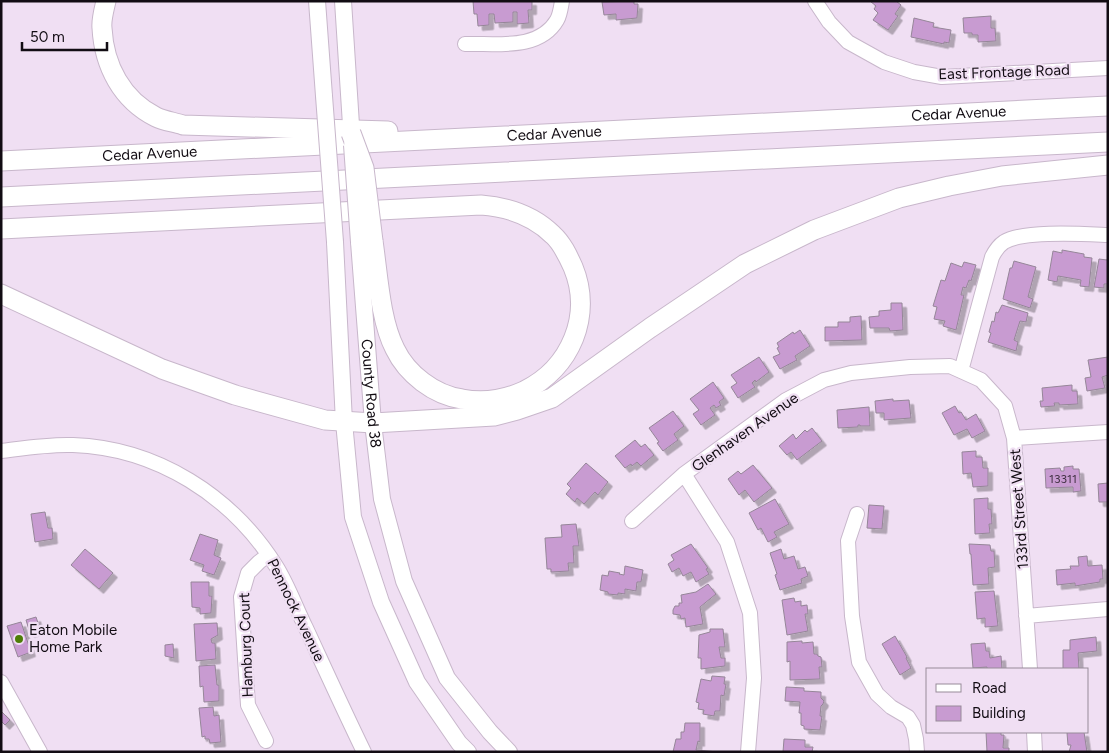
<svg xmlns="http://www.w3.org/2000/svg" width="1109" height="753" font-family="Figtree,sans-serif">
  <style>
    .building { fill: #c89bd1; stroke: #958698; filter: url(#shadow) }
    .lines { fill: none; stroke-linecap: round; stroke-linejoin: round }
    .minor-casing { stroke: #c8b7cb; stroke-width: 16 }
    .major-casing { stroke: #c8b7cb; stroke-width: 18 }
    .highway-casing { stroke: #c8b7cb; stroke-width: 21 }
    .minor { stroke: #fff; stroke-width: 14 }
    .major { stroke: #fff; stroke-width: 16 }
    .highway { stroke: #fff; stroke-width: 19 }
    .major-bridge-casing { stroke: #c8b7cb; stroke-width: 18; stroke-linecap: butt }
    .highway-bridge-casing { stroke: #c8b7cb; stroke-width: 21; stroke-linecap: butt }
    .major-bridge { stroke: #fff; stroke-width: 16 }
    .highway-bridge { stroke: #fff; stroke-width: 19 }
    .poi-dot { fill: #4d7d07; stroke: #f0dff3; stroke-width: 2 }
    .labels { text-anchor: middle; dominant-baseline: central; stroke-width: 4.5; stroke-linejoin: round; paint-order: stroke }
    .number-label { font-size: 12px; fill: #403042 }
    .street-label { font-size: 15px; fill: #120c13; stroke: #f0dff3 }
    .poi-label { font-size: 15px; fill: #120c13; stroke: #f0dff3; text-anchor: start }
  </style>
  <defs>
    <filter id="shadow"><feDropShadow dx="4.5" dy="4.5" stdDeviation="0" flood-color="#0004"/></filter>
  </defs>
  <rect width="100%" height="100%" fill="#f0dff3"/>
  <path class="building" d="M473,1H532V10H528L529,23L517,24V12H513V22L495,23L494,14H489V25L478,26L477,14H474Z
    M634,1V4H638L637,18L616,20V14L604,15L602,2Z
    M870,1H896L901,5L895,14L898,16L888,30L873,20L878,13L874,9L876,6Z
    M991,16V28H995L996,41L978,42V35H972V33H964L963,18Z
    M914,18L934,23L933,27L951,30L949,43L944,42V44L911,37Z
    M1062,250L1084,254V257L1092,258L1089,287L1080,286L1081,280L1058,276L1057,282L1048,280L1053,251L1062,253Z
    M1108,258V284H1104V288L1094,287L1099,259L1107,260Z
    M1014,261L1036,267L1028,297L1033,299L1030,308L1003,299L1010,268H1012Z
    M964,262L976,265L971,281L969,280L966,288L963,287L961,295H964L956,330L943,326L945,321L934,319L937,307L933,306L941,280L945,281L951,263L962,267Z
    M891,303H902L903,330L890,331L889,328H870L869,317L879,316V311L891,310Z
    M1002,305L1028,313L1026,322L1020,321L1014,340L1018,342L1016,351L988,342L991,333L989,332L992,321L994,322L996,312L998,313Z
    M861,316L862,340L825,341V327H838V322H850V317Z
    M800,330L810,346L795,356L797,360L780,369L773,357L780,354L777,348L779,347L777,343L793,332L794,334Z
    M759,357L769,372L756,382L755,380L752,383L755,387L738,398L731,387L737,383L731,375Z
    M1108,357V375L1102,377L1105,388L1087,391L1085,378L1091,377L1088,360Z
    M713,382L724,398L719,402L721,405L716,408L714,405L710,408L715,415L701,425L693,414L699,410L690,399Z
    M1072,385V391H1077L1078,404L1059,405V403H1054L1055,406L1041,407L1040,401H1043L1042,388Z
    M893,399V401L909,400L911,418L884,420V413H876L875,401Z
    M955,406L959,413L961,412L966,420L976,414L985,431L972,438L967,429L954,435L942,413Z
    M869,407L870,426H860V425H858V427L838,428L837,410Z
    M673,411L684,426L674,434L678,440L663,451L657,443L659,442L649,428Z
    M812,428L822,441L797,460L791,452L787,455L779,446L793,434L796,439L805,430L807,432Z
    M635,440L641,447L645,444L654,455L641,466L637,462L632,466L631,464L625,468L615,456Z
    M976,451V457H982L983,468H988V486L973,487L971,473L963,474L962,452Z
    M586,463L608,482L598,495L595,492L584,504L577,498L575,502L566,494L571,488L567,484Z
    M753,465L772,488L754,502L745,490L739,495L728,479L738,471L741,474Z
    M1073,466V469H1079L1081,491L1073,492V487L1046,488L1045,469L1060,468L1061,471H1064V467Z
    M1108,483V502H1099L1098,484Z
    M988,498V509H991L992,524H989L990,533L975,534L974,499Z
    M775,499L789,524L774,532L777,537L768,542L761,528L758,530L749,513Z
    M869,505L884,506L882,529L867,528Z
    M45,512L48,528H52L53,539L35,542L31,514Z
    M576,524L579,546H573L574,563H568L569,571L551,572V569H547L545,538L562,537L561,525Z
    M200,534L218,540L214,555L221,558L214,575L202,571L204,565L190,560Z
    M691,544L708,568L706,569L709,574L696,582L691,572L683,576L679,568L672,572L668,564L674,560L671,555Z
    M969,544L990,545L991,551H994L995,567L988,568L989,584L973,585L971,554H970Z
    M85,549L113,573L99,589L71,565Z
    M781,549L784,559L794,556L798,569L805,567L808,576L801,579L802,583L780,590L775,575L777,574L770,553Z
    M1087,556L1088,566L1102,565L1103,579H1100V582L1075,586V583L1057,585L1056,570L1071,569L1070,566H1079L1078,557Z
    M625,566L643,570L641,582H637L636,591L625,589V594L618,593V595L608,594V592L600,590L602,575L608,576L609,571L620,573L619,574L624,575Z
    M191,582H209V596H212L211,613L200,614V608L192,607Z
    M708,584L716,594L700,607L703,624L686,627L685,618L681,619L680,615L673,614V610L675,606H679V603H682L681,595L696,592Z
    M994,591L998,626L985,627V618L977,619L975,592Z
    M794,598L795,602L801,601V606L807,605L808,614H805L808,631L787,635L782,600Z
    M36,617L40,629L30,633L26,620Z
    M21,622L31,652L18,657L7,626Z
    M217,623L218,635L211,639L212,643H215L216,659L196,661L194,624Z
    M710,629H723L725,647H719L721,658H725V666L701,669V658H698L699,635L710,632Z
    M895,636L907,657L906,658L911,668L900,675L882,644Z
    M1096,637L1097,651L1078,653L1079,669H1063V650H1070V640Z
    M802,641V643L813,642L814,654H817L818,656L821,657L822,667H819L820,679L790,680V661L787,662V642Z
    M985,643L986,651H989L990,658L1001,656L1002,669H987V667L973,668L971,644Z
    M173,644L174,658L165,656V645Z
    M215,665L217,685H219V701L204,702L203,686L200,687L199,666Z
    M712,676L725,677L724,684H726L724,696L721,695L720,711H715L714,716L703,714L704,710L698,709L699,703L696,702L701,679L711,681Z
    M786,687L804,688V691L821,692V698L824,701L823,704L821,706L820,716H822L820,730L804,729V726L801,725V713H799L800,702L785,701Z
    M213,707L214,716L219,715L221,742L210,743L209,739H205V736L202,737L199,708Z
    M1,711L10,720L5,725L1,721Z
    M685,723H700V742L698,741L696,750L718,752H673L676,739H681V732H684Z
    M986,732H1001V735H1004L1003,748H1009V752H987Z
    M1070,732H1084L1087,752H1069L1071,745H1068L1067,733Z
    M784,739L805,740V747H813L812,752H783Z"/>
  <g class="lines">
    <g class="minor-casing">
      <path id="minor" d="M815,1L829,22L848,42L884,62L914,72L942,77L1108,68
        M465,44C496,43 539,51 557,20C560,15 561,7 562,1
        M961,371L992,257C995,251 998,246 1004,242C1023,230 1084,234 1108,235
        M1014,438L1108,432
        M1,451C25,448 49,444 73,445C157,448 232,496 276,566C288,585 296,608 306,628C325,669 344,711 364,752
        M684,474L727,542L750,613L754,678L748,752
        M857,514L848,541L852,616L859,662L877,694L891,707L908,717L913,725L916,739L917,752
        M632,521L684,474L786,400L824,380L851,373L910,367L950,366L981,380L1005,406L1014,438L1030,669
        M1026,616L1108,609
        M1,682L40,752
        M1034,732L1035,752
        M266,741L248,705L241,597L248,573L259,562L268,555"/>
    </g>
    <g class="major-casing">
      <g id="major">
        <path d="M317,1L324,96"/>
        <path d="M343,1L351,125"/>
        <path d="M335,242L344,422L353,517L381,602L417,682L459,743L468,752"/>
        <path id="s1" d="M359,242L373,423L382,499L404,581L447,678L490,732L509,752"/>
      </g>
    </g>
    <g class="highway-casing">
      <g id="highway">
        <path d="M106,1C104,10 101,20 102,28C104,66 122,100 156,117C164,121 174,122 183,125L388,131"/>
        <path id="s2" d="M1,161L1108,106"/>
        <path d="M1,197L1108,142"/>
        <path d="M1,229L481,205C508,207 533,215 553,235C562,243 568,256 573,267C593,315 571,368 524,391C504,400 483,403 462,399C434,395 407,374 395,349C380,320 378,274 373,241"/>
        <path d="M1,294L162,369L235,395L325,420L373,423L494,416L517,410L552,398L650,328L745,264L814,230L899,198L949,186L1002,176L1108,165"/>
      </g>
    </g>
    <use href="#minor" class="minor"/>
    <use href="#major" class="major"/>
    <use href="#highway" class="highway"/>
    <g class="major-bridge-casing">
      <path id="major-bridge" d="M324,96L335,242
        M352,145L359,242"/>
    </g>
    <g class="highway-bridge-casing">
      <path id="highway-bridge" d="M351,133L364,168L373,241"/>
    </g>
    <use href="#major-bridge" class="major-bridge"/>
    <use href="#highway-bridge" class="highway-bridge"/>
  </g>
  <circle class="poi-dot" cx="19" cy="639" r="5"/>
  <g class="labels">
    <g class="number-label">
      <text x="1063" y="479">13311</text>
    </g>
    <g class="street-label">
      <text transform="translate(1004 72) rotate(-2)">East Frontage Road</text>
      <text stroke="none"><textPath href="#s2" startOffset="959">Cedar Avenue</textPath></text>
      <text stroke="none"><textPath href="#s2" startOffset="554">Cedar Avenue</textPath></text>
      <text stroke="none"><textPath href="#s2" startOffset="149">Cedar Avenue</textPath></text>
      <text stroke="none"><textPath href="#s1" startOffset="152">County Road 38</textPath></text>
      <text transform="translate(745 432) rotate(-35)">Glenhaven Avenue</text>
      <text transform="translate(1019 509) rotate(-94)">133rd Street West</text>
      <text transform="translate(296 610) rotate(64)">Pennock Avenue</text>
      <text transform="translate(246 645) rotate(-92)">Hamburg Court</text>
    </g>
    <g class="poi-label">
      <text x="29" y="630">Eaton Mobile<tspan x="29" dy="17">Home Park</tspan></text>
    </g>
  </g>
  <rect width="1109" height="753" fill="none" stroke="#120c13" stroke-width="5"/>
  <rect x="926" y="668" width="162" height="65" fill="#f0dff3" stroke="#978b99"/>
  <rect x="936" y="684" width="25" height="8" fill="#ffffff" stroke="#978b99"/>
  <text x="972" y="693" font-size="15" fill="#120c13">Road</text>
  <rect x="936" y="706" width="25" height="15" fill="#c89bd1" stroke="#978b99"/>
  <text x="972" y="718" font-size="15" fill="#120c13">Building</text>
  <path d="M22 42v8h85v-8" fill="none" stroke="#120c13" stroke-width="2.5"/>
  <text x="30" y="42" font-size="15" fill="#120c13" stroke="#f0dff3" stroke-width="4" paint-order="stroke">50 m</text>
</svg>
